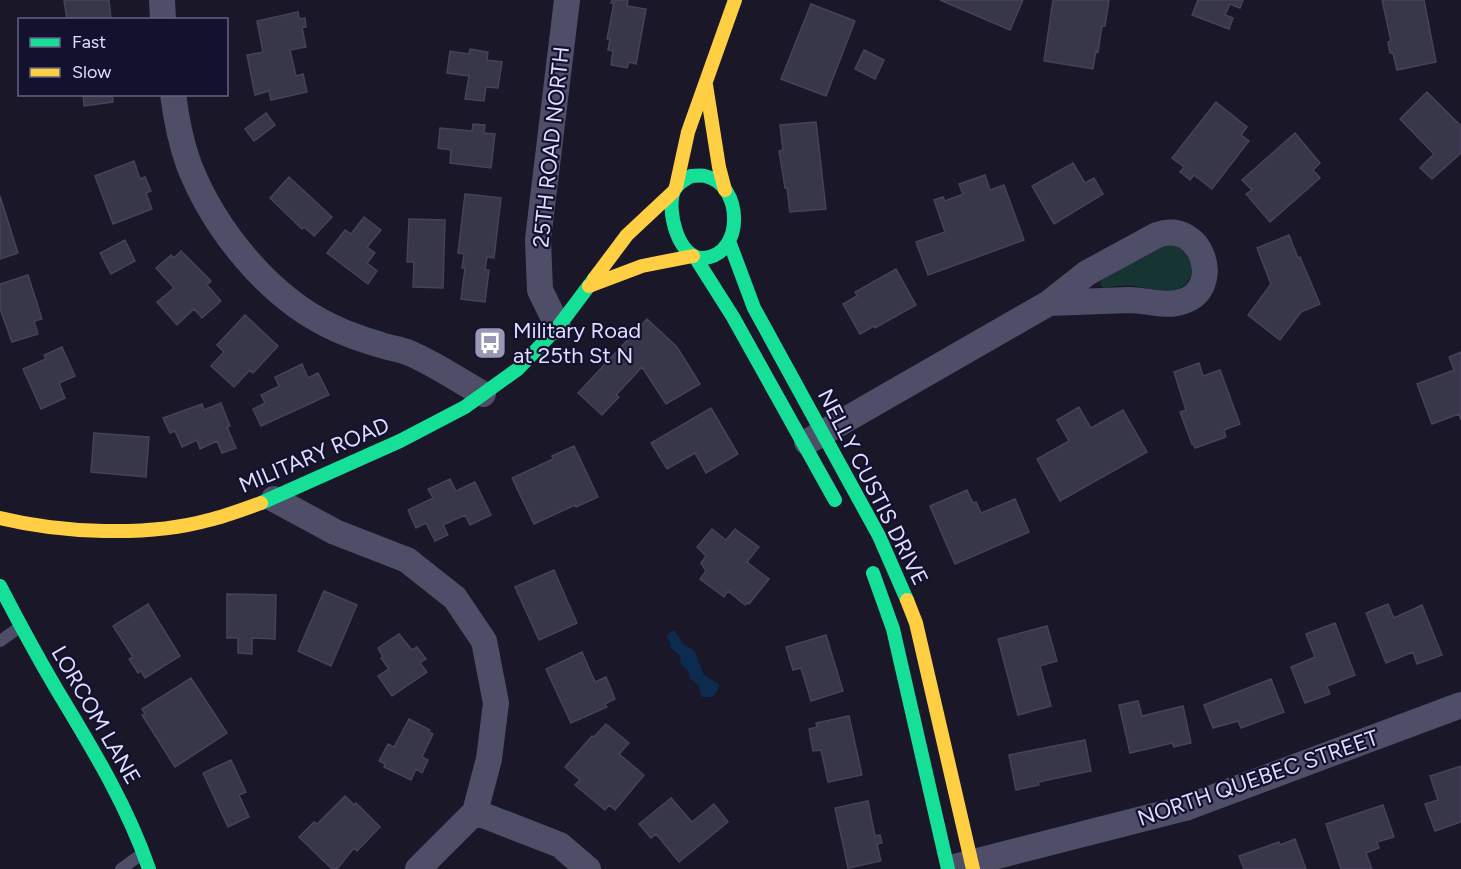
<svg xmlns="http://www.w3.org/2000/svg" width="1461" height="869" font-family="Figtree,sans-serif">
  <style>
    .green { fill: #153432 }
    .water { fill: #0d2b4e }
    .building { fill: #383649; stroke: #45425a; stroke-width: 1.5 }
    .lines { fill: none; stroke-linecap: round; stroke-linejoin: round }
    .lane { stroke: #4e4e68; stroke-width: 12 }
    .street { stroke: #4e4e68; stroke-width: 26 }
    .fast { stroke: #16e098; stroke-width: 14 }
    .slow { stroke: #ffcf43; stroke-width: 14 }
    .labels { text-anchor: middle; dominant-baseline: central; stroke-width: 4.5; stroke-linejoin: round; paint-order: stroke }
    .street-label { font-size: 22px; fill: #dedeff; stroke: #13112e }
    .poi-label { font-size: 22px; fill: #dedeff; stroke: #13112e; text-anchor: start }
  </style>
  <rect width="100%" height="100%" fill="#191728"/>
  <path class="green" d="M1170,245C1196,248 1200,285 1174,290C1162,292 1148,288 1136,286C1126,285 1114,286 1104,288L1100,285L1101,281L1108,276L1164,246Z"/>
  <path class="water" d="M673,631H675L683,644L694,650L704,675L719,684L717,692L712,697H702L698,685L690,678L688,671L681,664L680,656L670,647L671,644L666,636Z"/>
  <path class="building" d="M64,0H109L111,20H67Z
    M612,0H628L627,6L646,9L636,64L629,62L627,68L611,65L613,51L608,50L610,39H607L614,3H611Z
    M940,0H1023L1010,30Z
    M1053,0H1109L1105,26H1102L1098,52L1096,51L1093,69L1044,61Z
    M1198,0H1243L1240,8L1230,4L1225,15L1233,18L1229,29L1192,15Z
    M1382,0H1424L1436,62L1397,70L1393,53H1390L1388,42L1391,41Z
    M811,4L855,21L826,96L781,79Z
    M298,12L299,19L305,18L306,27L302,28L306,47L290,50L296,76L303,74L307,92L271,100L269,91L255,95L247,55L263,52L257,21Z
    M470,49L488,52L487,60L502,62L498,88L486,87L484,101L465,99L469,76L447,73L450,51L469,54Z
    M864,50L884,60L875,79L855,69Z
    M1427,92L1461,126V153L1432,179L1420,168L1434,154L1400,119Z
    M83,94H112L113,102L84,106Z
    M1216,102L1247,127L1241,135L1249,141L1212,189L1194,175L1190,180L1180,172L1184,167L1172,158Z
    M266,113L275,125L254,141L245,129Z
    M816,122L826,209L790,212L787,188H785L781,163L779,151L783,150L780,125Z
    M473,124L485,125L484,133L495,134L491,168L450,163L451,150L438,148L440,128L472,131Z
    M1295,133L1320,163L1313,170L1320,178L1270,222L1246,194L1252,190L1242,180Z
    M134,161L140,179L145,177L151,191L146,193L152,209L113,224L95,176Z
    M1073,163L1085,183L1094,178L1103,194L1054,224L1032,186Z
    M985,175L990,190L1004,185L1024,240L928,275L916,242L945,232L934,200L943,197L945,201L963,194L959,184Z
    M289,177L332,217L314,236L304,227L302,229L270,198Z
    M465,194L501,198L494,258L487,257L485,270H489L485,302L461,299L465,268H462L464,254L458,253Z
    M0,196L18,253L0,259Z
    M364,217L381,230L367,247L375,253L367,263L377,271L368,284L327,253L345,230L351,234Z
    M409,219L445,220L443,288L413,287L414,262H407Z
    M1289,235L1298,258L1300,257L1320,304L1301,312L1280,340L1248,315L1271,284L1257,248Z
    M125,240L135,261L111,274L100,253Z
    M181,251L211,281L207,285L221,301L202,318L194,309L177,325L157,302L174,288L156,268L171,255L174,258Z
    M896,269L916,305L875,328L874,326L860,334L843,304L857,296L855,292Z
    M28,275L42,319L34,321L38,334L12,342L0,309V284Z
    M245,315L278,346L253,373L250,370L234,387L211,366L224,352L217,345Z
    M647,319L677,347L700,384L666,404L642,367L616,395L619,397L602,415L578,393Z
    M62,347L75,376L59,383L65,398L41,409L23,369L46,359L44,355Z
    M1461,352V420L1459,414L1432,424L1417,384L1454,370L1449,357Z
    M1199,363L1203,376L1220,370L1240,424L1224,430L1226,437L1195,448L1193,444H1192L1180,412L1186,410L1174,372Z
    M302,364L308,378L318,373L329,395L261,426L253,409L265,403L261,395L279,386L275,377Z
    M221,403L230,426L227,427L236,448L222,453L217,441L200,449L197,440L182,447L175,431L170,433L163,418L202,404L204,410Z
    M1079,407L1091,428L1123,410L1147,452L1060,501L1037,459L1069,441L1057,420Z
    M711,408L738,454L706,473L695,453L667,469L651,443Z
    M94,433L149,437L146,477L91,472Z
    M574,446L598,497L576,507L575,505L534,524L512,478L553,459L552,456Z
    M450,479L456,491L475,482L491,515L470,525L465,515L443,525L448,535L435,541L426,523L416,528L408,510L433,498L428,489Z
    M967,490L973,503L976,502L981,513L1015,499L1029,532L955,564L930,506Z
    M712,529L726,540L735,529L759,547L747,562L769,579L749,604L747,603L745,605L728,591L724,597L700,579L706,571L701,563L706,556L697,547Z
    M554,570L577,623L539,640L515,587Z
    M324,591L357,605L331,666L298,651Z
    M227,594L276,595L275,639L252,638V654L238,653V638H227Z
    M148,604L180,656L145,678L141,671L138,673L129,659L133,657L113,626Z
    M1388,604L1394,618L1422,605L1442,655L1417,664L1413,652L1386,663L1366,613Z
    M1335,623L1355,675L1327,686L1330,694L1305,703L1291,667L1315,657L1306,634Z
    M1047,626L1057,661L1040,666L1051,706L1018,715L998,639Z
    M399,634L412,650L417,647L426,659L420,663L427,672L392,696L378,676L389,669L381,658L383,657L378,648Z
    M826,635L843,691L811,701L801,668L793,670L786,647Z
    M582,652L595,682L606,677L615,699L605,704L607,707L571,723L546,669Z
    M191,678L227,733L175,767L142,715L145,714L142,709Z
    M1271,679L1284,712L1241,728L1238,721L1213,728L1204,705Z
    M1138,701L1142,716L1183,706L1191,743L1174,747L1172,743L1130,753L1119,705Z
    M849,716L862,775L828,782L821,750L813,751L809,729L817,727L816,723Z
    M409,719L430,730L429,732L433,734L422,757L428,760L422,773L416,769L411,780L384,767L385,764L379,761L388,744L394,747Z
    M606,724L629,743L619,754L644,775L615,810L609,805L605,810L575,785L580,780L565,767L592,736L594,737Z
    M1085,740L1091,771L1038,782L1039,785L1016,790L1009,755Z
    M231,760L246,792L239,795L249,817L228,827L203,773Z
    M1461,766V822L1435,831L1425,804L1438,800L1430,776Z
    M345,796L354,805L356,803L380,827L357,851L354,848L337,869H332L299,837L314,822L317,824Z
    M671,798L692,822L714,804L728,822L679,862L656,834L651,838L639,824Z
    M868,801L875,836L880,835L882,843L877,844L881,861L848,868L835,808Z
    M1383,805L1394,837L1377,842L1379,848L1366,853L1372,869H1341L1326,824Z
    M1295,839L1306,869H1244L1239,856L1279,842L1280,845Z"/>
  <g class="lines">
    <path class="lane" d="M0,641L20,627
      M121,869L143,853"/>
    <path class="street" d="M162,0L163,20
      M173,94C176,118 181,143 189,165C214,229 268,296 330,326C346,334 364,340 381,345C390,348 399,349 407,352C434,363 458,380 483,394
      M558,327L540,290L538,239L567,0
      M807,442L1049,303L1087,273L1157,235C1203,219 1223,288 1184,301C1165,308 1148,300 1129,300C1102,301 1076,302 1049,303
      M274,499L335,532L407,560L455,598L484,641L496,703L489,759L475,812
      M475,812L560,845L588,869
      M954,867L1185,808L1461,705
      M418,869L475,812"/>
    <path class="fast" d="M691,176C695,176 701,175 705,176C743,184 745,254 704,258C678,260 666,209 674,191C677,183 685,180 691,176Z
      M729,241L754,308L879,536L907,600
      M695,257L733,317L835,500
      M261,503L400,441L465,407L518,369L558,327L594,279
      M873,573L893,629L948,869
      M0,586C18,621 37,656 57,690C92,748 127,805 149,869"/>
    <path class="slow" d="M706,85L719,167L725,190
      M676,187L688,132L735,0
      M594,279L627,235L673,192
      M589,286L642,266L693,256
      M0,518C61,533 148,537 209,520C226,516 244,509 261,503
      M907,600L916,623L973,869"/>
  </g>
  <defs>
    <g id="bus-square" transform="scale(1.725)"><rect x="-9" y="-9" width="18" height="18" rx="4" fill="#9998b4" stroke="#13112e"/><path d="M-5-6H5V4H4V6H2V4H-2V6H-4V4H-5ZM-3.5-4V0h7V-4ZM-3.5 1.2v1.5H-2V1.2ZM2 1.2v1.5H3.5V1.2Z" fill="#fff"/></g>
  </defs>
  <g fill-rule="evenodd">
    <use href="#bus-square" x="490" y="343"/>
  </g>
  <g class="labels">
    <g class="street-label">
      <text transform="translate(551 147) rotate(-84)">25TH ROAD NORTH</text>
      <text transform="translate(314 455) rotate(-23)">MILITARY ROAD</text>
      <text transform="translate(873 487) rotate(63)">NELLY CUSTIS DRIVE</text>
      <text transform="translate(96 715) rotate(60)">LORCOM LANE</text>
      <text transform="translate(1258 778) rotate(-19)">NORTH QUEBEC STREET</text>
    </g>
    <g class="poi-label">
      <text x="513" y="330">Military Road<tspan x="513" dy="25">at 25th St N</tspan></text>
    </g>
  </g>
  <rect x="18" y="18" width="210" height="78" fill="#13112e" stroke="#646382" stroke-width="1.5"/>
  <rect x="30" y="38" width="30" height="9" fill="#16e098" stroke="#646382" stroke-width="1.5"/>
  <text x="72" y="48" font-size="18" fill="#dedeff">Fast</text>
  <rect x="30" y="68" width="30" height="9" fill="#ffcf43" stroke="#646382" stroke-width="1.5"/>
  <text x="72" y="78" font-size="18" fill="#dedeff">Slow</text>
</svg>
